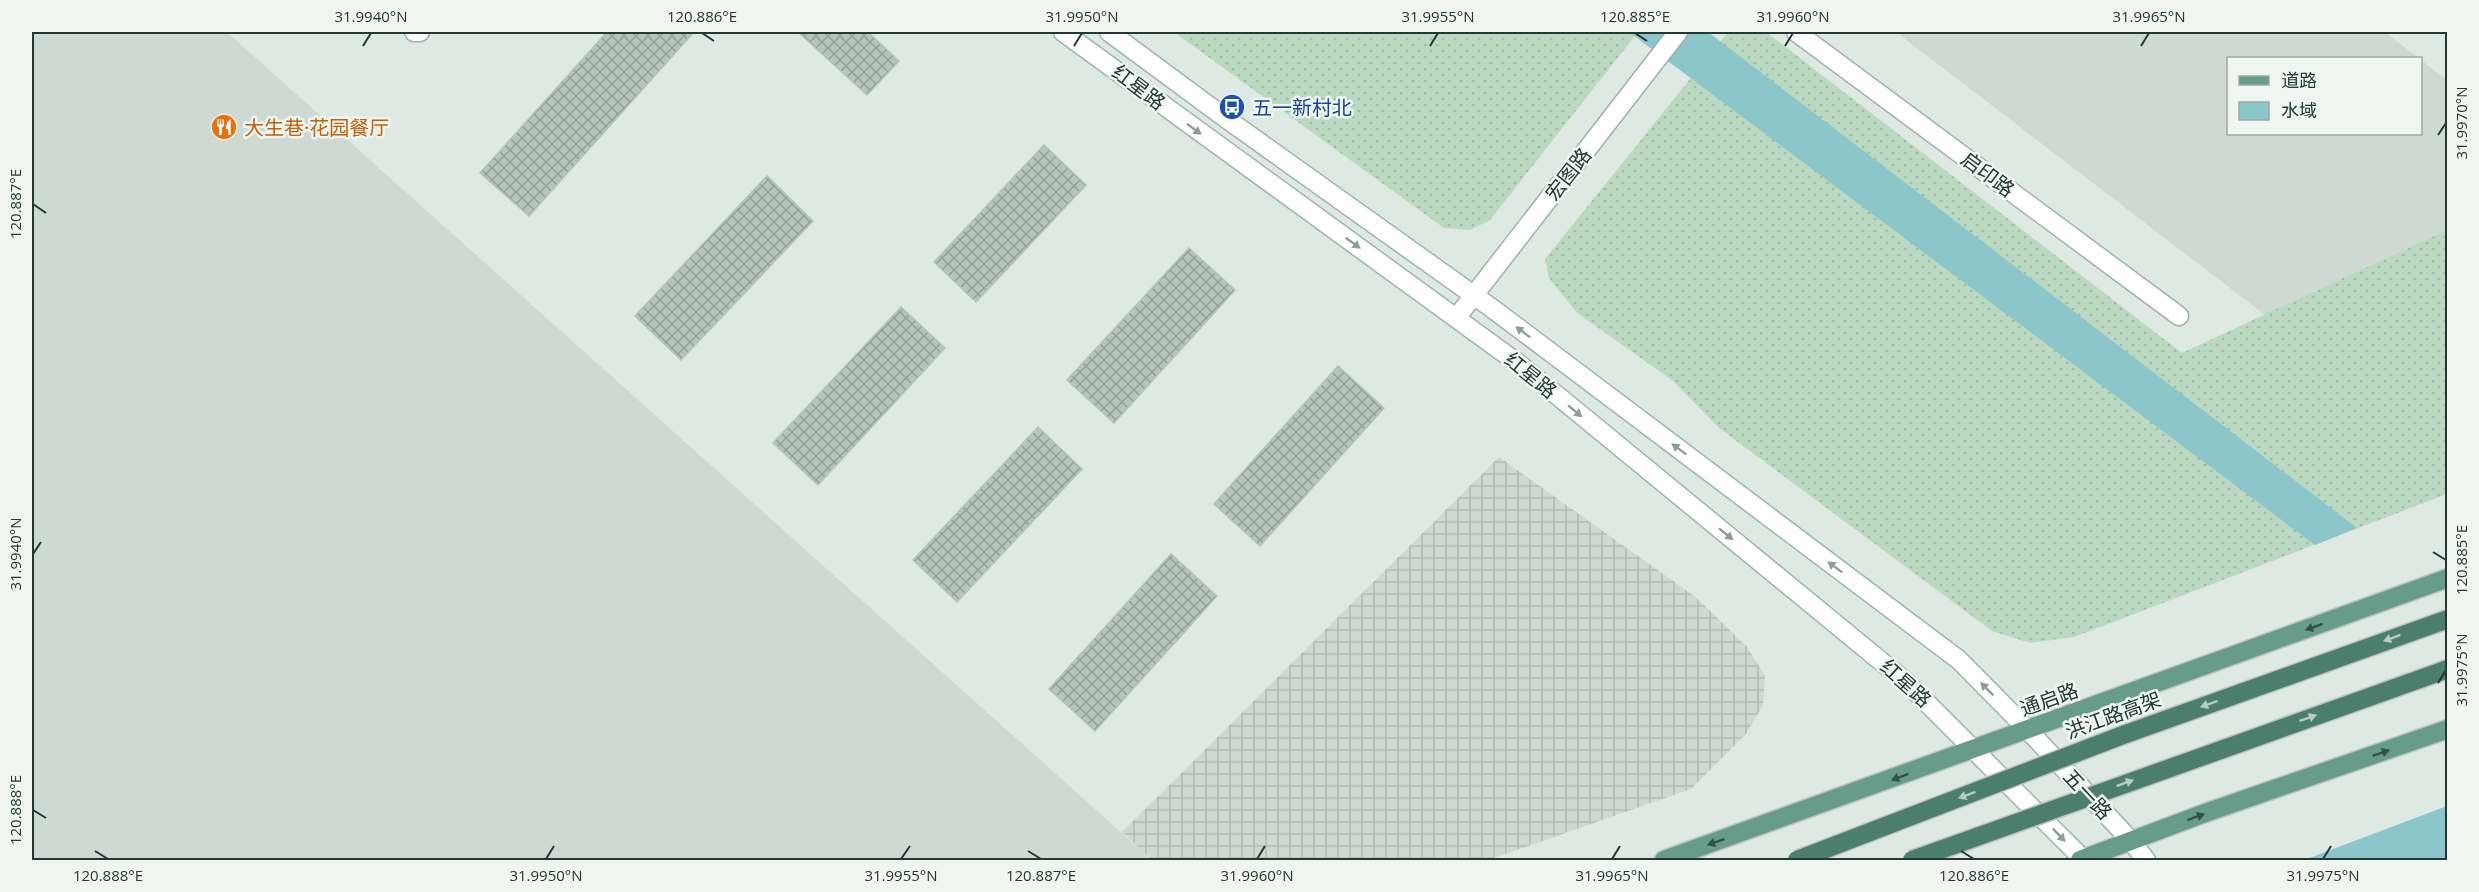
<svg xmlns="http://www.w3.org/2000/svg" width="2479" height="892" font-family="'Open Sans','Noto Sans SC',sans-serif">
  <style>
    .built { fill: #ced9d3 }
    .industrial { fill: url(#industrial-grid) }
    .grass { fill: url(#grass-dots) }
    .water { fill: #8bc6ca }
    .building { fill: url(#building-cross-hatch); stroke: #b3c2ba; stroke-width: 1.5 }
    .lines { fill: none; stroke-linecap: round; stroke-linejoin: round }
    .minor-casing { stroke: #a3b0aa; stroke-width: 21 }
    .secondary-casing { stroke: #a0b4ab; stroke-width: 21 }
    .primary-casing { stroke: #bdc3c1; stroke-width: 21 }
    .minor { stroke: #fff; stroke-width: 18 }
    .secondary { stroke: #fff; stroke-width: 18 }
    .primary { stroke: #679b8a; stroke-width: 18 }
    .trunk-bridge-casing { stroke: #bdc3c1; stroke-width: 21; stroke-linecap: butt }
    .trunk-bridge { stroke: #4c7e6e; stroke-width: 18 }
    .oneway { fill: #909c98 }
    .oneway2 { fill: #335146 }
    .oneway3 { fill: #b6ccc4 }
    .ticks { fill: none; stroke: #223830; stroke-width: 2 }
    .labels { text-anchor: middle; dominant-baseline: central; stroke-width: 5; stroke-linejoin: round; paint-order: stroke }
    .street-label { font-size: 20px; fill: #223830; stroke: #eff6f2 }
    .transit-label { font-size: 20px; fill: #164399; stroke: #eff6f2; text-anchor: start }
    .food-label { font-size: 20px; fill: #c56008; stroke: #eff6f2; text-anchor: start }
    .neatline { fill: none; stroke: #223830; stroke-width: 2 }
    .ticks-label { font-size: 15px; text-anchor: middle; fill: #223830 }
  </style>
  <defs>
    <pattern id="industrial-grid" width="8" height="8" patternUnits="userSpaceOnUse" patternTransform="scale(1.5)"><rect width="8" height="8" fill="#ced9d3"/><path d="M0 4h8M4 0v8" fill="none" stroke="#b1bbb5"/></pattern>
    <pattern id="grass-dots" width="8" height="8" patternUnits="userSpaceOnUse" patternTransform="scale(1.5)"><rect width="8" height="8" fill="#bad9c0"/><path d="M2 2h.1M6 6h.1" fill="none" stroke="#a0bba5" stroke-width="1.8" stroke-linecap="round"/></pattern>
    <pattern id="building-cross-hatch" width="8" height="8" patternUnits="userSpaceOnUse" patternTransform="scale(1.5)"><rect width="8" height="8" fill="#b5c4bd"/><path d="M0 0l8 8M0 8l8-8" fill="none" stroke="#93a09a"/></pattern>
  </defs>
  <rect width="100%" height="100%" fill="#dfe9e4"/>
  <path class="built" d="M32,32H227L1152,860H32Z
    M1896,32H2384L2419,58H2228V134H2420L2421,60L2447,80V230L2265,315Z"/>
  <path class="industrial" d="M1499,457L1697,598L1747,647L1765,676L1763,705L1746,734L1691,789L1488,860H1152L1122,832Z"/>
  <path class="grass" d="M1174,32H1638L1490,220L1470,230L1444,228Z
    M1728,32H1766L2182,353L2447,230V494L2074,637L2030,643L1992,631L1719,428L1672,380L1577,313L1549,278L1545,259Z"/>
  <path class="water" d="M1629,32H1708L2357,528L2315,545Z
    M2447,806V860H2304Z"/>
  <path class="building" d="M607,32H694L529,216L480,173Z
    M798,32H868L899,61L867,95Z
    M1044,145L1086,185L976,302L934,262Z
    M767,176L813,221L681,360L635,316Z
    M1189,248L1235,290L1114,423L1067,380Z
    M901,307L945,348L818,485L773,443Z
    M1338,366L1384,408L1260,546L1214,504Z
    M1038,427L1082,469L957,602L913,560Z
    M1171,554L1217,596L1095,731L1049,689Z"/>
  <g class="lines">
    <g class="minor-casing">
      <path id="minor" d="M414,32H420
        M1796,32L2179,316
        M1457,317L1678,32"/>
    </g>
    <g class="secondary-casing">
      <path id="secondary" d="M1063,32L1519,364L1905,681L2084,860
        M1109,32L1224,117L1493,309L1959,660L2028,730L2131,841L2146,860"/>
    </g>
    <g class="primary-casing">
      <path id="primary" d="M1664,860L2448,578
        M2080,860L2205,813L2448,729"/>
    </g>
    <use href="#minor" class="minor"/>
    <use href="#secondary" class="secondary"/>
    <use href="#primary" class="primary"/>
    <g class="trunk-bridge-casing">
      <path id="trunk-bridge" d="M1797,860L2123,735L2448,619
        M1912,860L2448,669"/>
    </g>
    <use href="#trunk-bridge" class="trunk-bridge"/>
  </g>
  <defs><path id="oneway-solid" d="M-6-.8H1V-3.2L6.5 0L1 3.2V.8H-6Z" transform="scale(1.5)"/></defs>
  <g class="oneway">
    <use href="#oneway-solid" transform="translate(1194 129) rotate(37)"/>
    <use href="#oneway-solid" transform="translate(1353 243) rotate(36)"/>
    <use href="#oneway-solid" transform="translate(1523 332) rotate(-143)"/>
    <use href="#oneway-solid" transform="translate(1575 411) rotate(39)"/>
    <use href="#oneway-solid" transform="translate(1679 449) rotate(-143)"/>
    <use href="#oneway-solid" transform="translate(1726 534) rotate(39)"/>
    <use href="#oneway-solid" transform="translate(1835 567) rotate(-143)"/>
    <use href="#oneway-solid" transform="translate(1987 689) rotate(-135)"/>
    <use href="#oneway-solid" transform="translate(2059 835) rotate(46)"/>
  </g>
  <g class="oneway2">
    <use href="#oneway-solid" transform="translate(2314 627) rotate(160)"/>
    <use href="#oneway-solid" transform="translate(2381 753) rotate(-19)"/>
    <use href="#oneway-solid" transform="translate(1900 777) rotate(159)"/>
    <use href="#oneway-solid" transform="translate(2196 817) rotate(-20)"/>
    <use href="#oneway-solid" transform="translate(1716 842) rotate(161)"/>
  </g>
  <g class="oneway3">
    <use href="#oneway-solid" transform="translate(2392 638) rotate(160)"/>
    <use href="#oneway-solid" transform="translate(2209 704) rotate(160)"/>
    <use href="#oneway-solid" transform="translate(2308 718) rotate(-19)"/>
    <use href="#oneway-solid" transform="translate(2125 783) rotate(-20)"/>
    <use href="#oneway-solid" transform="translate(1967 795) rotate(159)"/>
  </g>
  <path class="ticks" d="M702,33L714,41M1635,33L1647,41M363,46L371,33M1074,46L1082,33M1430,46L1438,33M1785,46L1793,33M2141,46L2149,33M2438,135L2446,123M33,204L46,213M2433,552L2446,560M33,554L41,542M2438,683L2446,670M33,810L46,818M95,851L108,859M1028,851L1041,859M1961,851L1974,859M546,859L554,846M901,859L910,846M1257,859L1265,846M1612,859L1620,846M2323,859L2331,846"/>
  <defs>
    <g id="bus-disc" transform="scale(1.35)"><circle r="9.5" fill="#1a4fb4" stroke="#eff6f2"/><path d="M-5-6H5V4H4V6H2V4H-2V6H-4V4H-5ZM-3.5-4V0h7V-4ZM-3.5 1.2v1.5H-2V1.2ZM2 1.2v1.5H3.5V1.2Z" fill="#fff"/></g>
    <g id="restaurant-disc" transform="scale(1.35)"><circle r="9.5" fill="#e8710a" stroke="#eff6f2"/><path d="M-5-6h1v4h1v-4h1v4h1v-4h1v5L-1.5 .5V6h-2V.5L-5-1ZM5-6V6H3V1.5H1.5Q1.5-4 5-6Z" fill="#fff"/></g>
  </defs>
  <g fill-rule="evenodd">
    <use href="#bus-disc" x="1232" y="107"/>
    <use href="#restaurant-disc" x="224" y="127"/>
  </g>
  <g class="labels">
    <g class="street-label">
      <text transform="translate(1139 87) rotate(37)">红星路</text>
      <text transform="translate(1568 174) rotate(-52)">宏图路</text>
      <text transform="translate(1988 174) rotate(37)">启印路</text>
      <text transform="translate(1531 375) rotate(39)">红星路</text>
      <text transform="translate(1906 683) rotate(42)">红星路</text>
      <text transform="translate(2049 699) rotate(-20)">通启路</text>
      <text transform="translate(2113 715) rotate(-20)">洪江路高架</text>
      <text transform="translate(2088 794) rotate(47)">五一路</text>
    </g>
    <g class="transit-label">
      <text x="1252" y="107">五一新村北</text>
    </g>
    <g class="food-label">
      <text x="244" y="127">大生巷·花园餐厅</text>
    </g>
  </g>
  <rect width="2479" height="892" fill="none" stroke="#eff6f2" stroke-width="66"/>
  <rect x="2227" y="57" width="195" height="78" fill="#eff6f2" stroke="#9daaa4" stroke-width="1.5"/>
  <rect x="2239" y="76" width="30" height="9" fill="#679b8a" stroke="#9daaa4" stroke-width="1.5"/>
  <text x="2281" y="87" font-size="18" fill="#223830">道路</text>
  <rect x="2239" y="102" width="30" height="18" fill="#8bc6ca" stroke="#9daaa4" stroke-width="1.5"/>
  <text x="2281" y="117" font-size="18" fill="#223830">水域</text>
  <rect x="33" y="33" width="2413" height="826" class="neatline"/>
  <g class="ticks-label">
    <text x="371" y="22">31.9940°N</text>
    <text x="702" y="22">120.886°E</text>
    <text x="1082" y="22">31.9950°N</text>
    <text x="1438" y="22">31.9955°N</text>
    <text x="1635" y="22">120.885°E</text>
    <text x="1793" y="22">31.9960°N</text>
    <text x="2149" y="22">31.9965°N</text>
    <text transform="translate(2462 123) rotate(-90)" y="5">31.9970°N</text>
    <text transform="translate(16 204) rotate(-90)" y="5">120.887°E</text>
    <text transform="translate(16 554) rotate(-90)" y="5">31.9940°N</text>
    <text transform="translate(2462 560) rotate(-90)" y="5">120.885°E</text>
    <text transform="translate(2462 670) rotate(-90)" y="5">31.9975°N</text>
    <text transform="translate(16 810) rotate(-90)" y="5">120.888°E</text>
    <text x="108" y="881">120.888°E</text>
    <text x="546" y="881">31.9950°N</text>
    <text x="901" y="881">31.9955°N</text>
    <text x="1041" y="881">120.887°E</text>
    <text x="1257" y="881">31.9960°N</text>
    <text x="1612" y="881">31.9965°N</text>
    <text x="1974" y="881">120.886°E</text>
    <text x="2323" y="881">31.9975°N</text>
  </g>
</svg>
